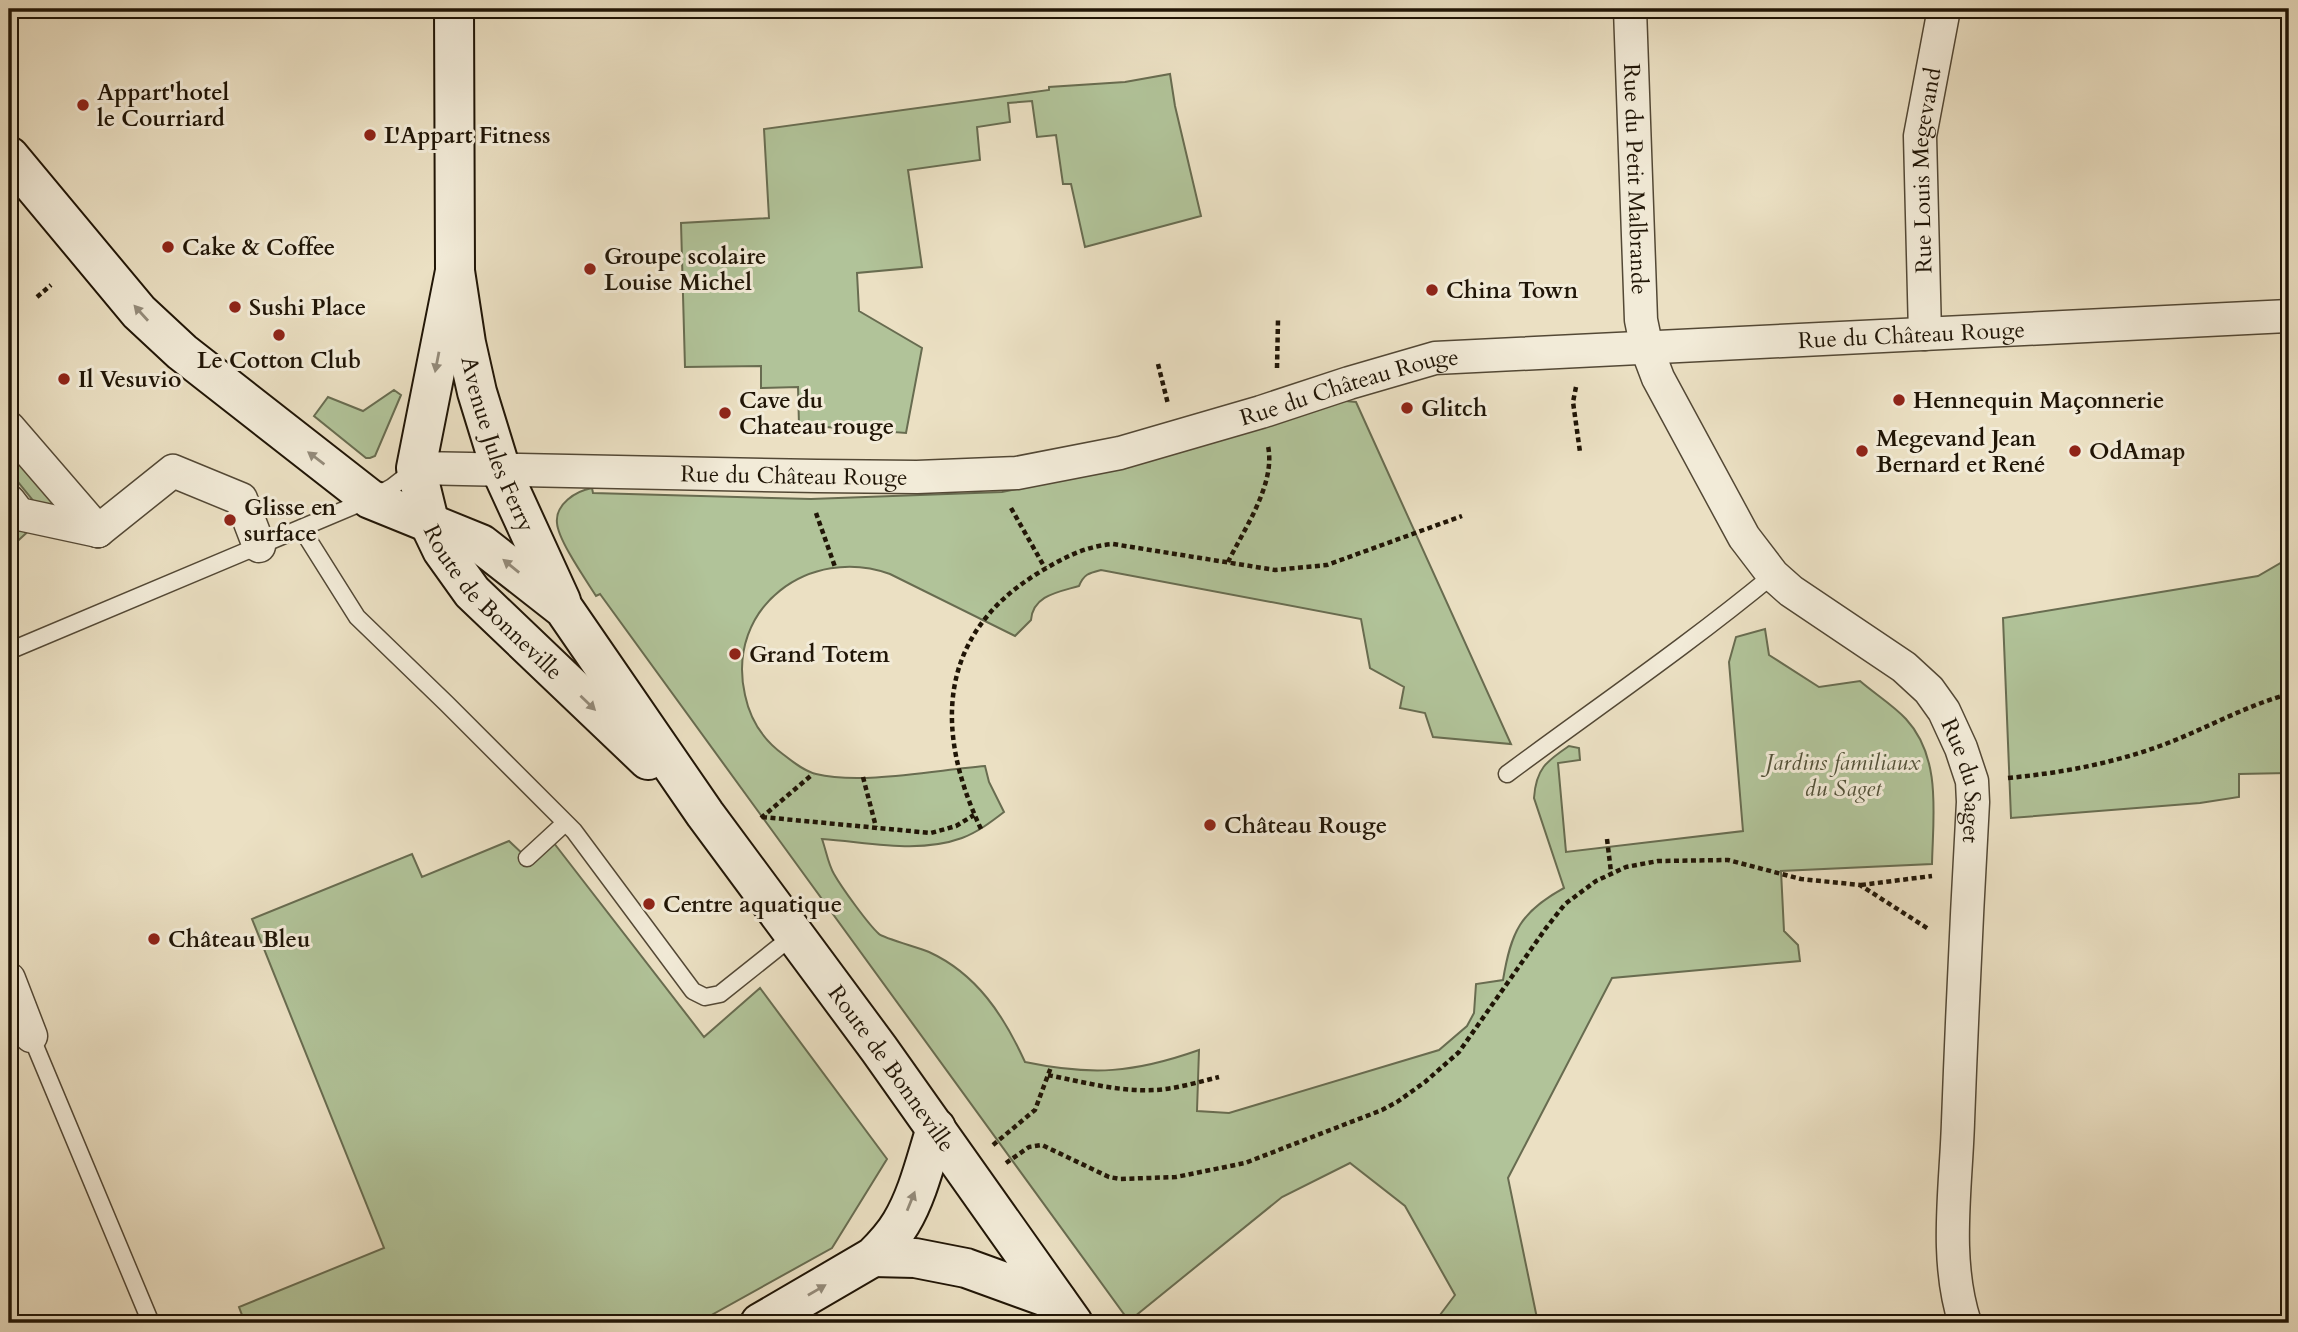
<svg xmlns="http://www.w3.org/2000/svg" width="2298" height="1332" font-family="Cardo,serif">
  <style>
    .green { fill: #b1c399; stroke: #686c50; stroke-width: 2 }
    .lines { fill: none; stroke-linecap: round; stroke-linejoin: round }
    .lane-casing { stroke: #534835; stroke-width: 19 }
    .street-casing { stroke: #534835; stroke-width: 35 }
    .secondary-casing { stroke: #201506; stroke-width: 42 }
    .path { stroke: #201506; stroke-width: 4.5; stroke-dasharray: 5 3.5; stroke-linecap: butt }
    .lane { stroke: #f2ebd8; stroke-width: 16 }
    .street { stroke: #f2ebd8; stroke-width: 32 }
    .secondary { stroke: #f2ebd8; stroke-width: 38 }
    .oneway { fill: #948b7a }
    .poi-dot { fill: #8f2418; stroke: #f2ebd8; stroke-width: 2.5 }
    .labels { text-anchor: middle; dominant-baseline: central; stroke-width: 6; stroke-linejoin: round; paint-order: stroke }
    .poi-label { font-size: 23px; font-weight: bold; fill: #201506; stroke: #f2ebd8; text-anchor: start }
    .street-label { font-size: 23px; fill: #201506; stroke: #f2ebd8 }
    .park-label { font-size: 23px; font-style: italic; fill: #535239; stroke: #f2ebd8 }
  </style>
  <rect width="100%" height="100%" fill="#ebe0c3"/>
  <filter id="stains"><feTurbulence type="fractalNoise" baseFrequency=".00286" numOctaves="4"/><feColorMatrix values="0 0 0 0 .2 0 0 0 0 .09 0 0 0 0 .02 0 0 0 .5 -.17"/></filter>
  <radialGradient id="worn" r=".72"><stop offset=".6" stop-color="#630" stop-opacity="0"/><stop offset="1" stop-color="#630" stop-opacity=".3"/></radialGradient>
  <path class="green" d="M1170,74L1175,106L1201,216L1085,247L1071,184H1063L1056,135L1037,137L1032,101L1008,103L1010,122L977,127L980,160L908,170L922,267L857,273L859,311L922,348L906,433L799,425L798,387L761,388V366L685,367L681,223L769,218L764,129L1049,90V87L1125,82Z
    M394,390L401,395L375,456L370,458H366L314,416L328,397L363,411Z
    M1335,400L1356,402L1511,744L1433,737L1425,713L1400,708L1404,687L1370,668L1361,619L1101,570C1089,573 1084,574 1079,586C1059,592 1033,595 1031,620L1015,636L890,574C810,545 725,607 745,695C750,719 763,740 784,755C793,762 804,771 816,774C862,785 936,770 985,766L989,782L1004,812C991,822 978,832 962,838C918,854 868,842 822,839C826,850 828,864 834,874C842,888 868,924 879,934C883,938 920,948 929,952C977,974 1004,1016 1025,1062C1092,1076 1134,1073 1199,1050L1197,1111L1229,1113L1439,1050L1467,1026L1474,1013L1476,984L1503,980C1511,932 1520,912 1564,888L1534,798C1536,768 1547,761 1569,746L1579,748L1580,760L1558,763L1566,852L1743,831L1729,662L1736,637L1765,629L1769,655L1819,687L1860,681C1875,694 1893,705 1906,719C1942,758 1933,816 1932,864L1781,871L1784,931L1798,945L1800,961L1612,978L1508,1178L1538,1323H1434L1455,1295L1405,1206L1350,1163L1282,1197L1129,1321L600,594L596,596C586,580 558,540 557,523C555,504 576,491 592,488L593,493L811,499L1002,492L1134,464Z
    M9,446L57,504L44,514L9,471Z
    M9,520L35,525L9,549Z
    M2289,558V773L2239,774V797L2200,803L2011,818L2003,618L2258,576Z
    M550,838L704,1037L760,988L887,1159L832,1248L697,1323H245L239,1307L384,1248L252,919L412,854L422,877L509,841L527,858Z"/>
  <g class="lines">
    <g class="lane-casing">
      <path id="lane" d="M301,528L357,617L447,704L574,831L693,991L705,997L720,994L794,935
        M9,651L370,499L392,487L414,470
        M1507,774C1596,708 1687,646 1773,575
        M527,858L565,823
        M31,1036L151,1323"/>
    </g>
    <g class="street-casing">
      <g id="street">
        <path id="s1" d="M1630,9L1641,320L1647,349L1658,378L1744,537L1773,575L1791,591L1904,667L1929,690L1944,711L1961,748L1972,781L1973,802C1967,908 1962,1015 1958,1122C1956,1188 1944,1259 1965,1323"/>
        <path id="s2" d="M1925,334L1920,136L1944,9"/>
        <path d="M9,428L98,531"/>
        <path id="s3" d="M416,468L817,476L917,477L1017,473L1120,453L1261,412L1349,383L1435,358L2289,316"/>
        <path d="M9,501L19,514L98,531"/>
        <path d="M98,531L173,471L241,499L259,546"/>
        <path d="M9,979L31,1036"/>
      </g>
    </g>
    <g class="secondary-casing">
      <g id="secondary">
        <path id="s4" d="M454,9L455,271L466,343L477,392L501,470L561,601"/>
        <path id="s5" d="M9,156L139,312L182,352L370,499L481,544L564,609L705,814L879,1049L1073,1323"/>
        <path id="s6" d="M455,271L416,468L430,525L442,550L472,592L648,760"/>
        <path d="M873,1257L915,1258L966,1268L1057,1301"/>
        <path d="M760,1323L873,1257C883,1247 894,1235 901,1223C918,1195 926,1159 936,1128"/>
      </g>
    </g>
    <path class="path" d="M37,297L51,285
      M1158,364L1168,404
      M1277,368L1278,320
      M1576,387L1573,402L1580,452
      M1011,508L1045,568
      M816,513L835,567
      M1228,562C1244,529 1276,484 1268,446
      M863,777L876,827
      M2008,778C2060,773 2110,764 2160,746C2204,730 2244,706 2289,694
      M762,817L931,833L956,826L974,815
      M761,818L813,774
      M981,829C935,732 937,637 1035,575C1059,560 1084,546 1113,544L1275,570L1327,565L1462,516
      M1607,839L1611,872
      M1861,885L1932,876
      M1048,1075C1083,1082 1119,1092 1155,1090C1176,1089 1198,1082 1219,1077
      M993,1145L1035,1110L1051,1067
      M1006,1163L1029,1147L1042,1145L1109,1177L1120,1179L1176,1177L1245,1163L1382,1110L1397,1102L1425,1082L1459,1052L1546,928L1565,904L1596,881L1626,867L1658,861L1728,860L1801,879L1860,885L1930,930"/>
    <use href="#lane" class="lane"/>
    <use href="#street" class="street"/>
    <use href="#secondary" class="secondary"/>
  </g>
  <defs><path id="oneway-solid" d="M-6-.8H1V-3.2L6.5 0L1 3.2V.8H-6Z" transform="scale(1.75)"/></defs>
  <g class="oneway">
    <use href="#oneway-solid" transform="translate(141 313) rotate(-132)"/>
    <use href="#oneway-solid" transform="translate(437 362) rotate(101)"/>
    <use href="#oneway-solid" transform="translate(316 458) rotate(-143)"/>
    <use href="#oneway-solid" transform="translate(511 566) rotate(-141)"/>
    <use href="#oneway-solid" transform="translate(588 703) rotate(44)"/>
    <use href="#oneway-solid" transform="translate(911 1201) rotate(-68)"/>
    <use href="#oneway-solid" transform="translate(817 1290) rotate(-30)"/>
  </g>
  <g class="poi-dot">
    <circle cx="83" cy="105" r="7"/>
    <circle cx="370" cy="135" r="7"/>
    <circle cx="168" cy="247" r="7"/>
    <circle cx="590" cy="269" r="7"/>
    <circle cx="1432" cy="290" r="7"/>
    <circle cx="235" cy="307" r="7"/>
    <circle cx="279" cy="335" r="7"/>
    <circle cx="64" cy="379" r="7"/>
    <circle cx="1899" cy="400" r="7"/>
    <circle cx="1407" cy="408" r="7"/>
    <circle cx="725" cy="413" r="7"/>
    <circle cx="1862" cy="451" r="7"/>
    <circle cx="2075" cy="451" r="7"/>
    <circle cx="230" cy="520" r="7"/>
    <circle cx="735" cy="654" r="7"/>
    <circle cx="1210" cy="825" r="7"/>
    <circle cx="649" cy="904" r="7"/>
    <circle cx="154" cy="939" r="7"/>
  </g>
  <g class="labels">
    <g class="poi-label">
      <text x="97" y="92">Appart'hotel<tspan x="97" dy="26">le Courriard</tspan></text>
      <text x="384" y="135">L'Appart Fitness</text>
      <text x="182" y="247">Cake &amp; Coffee</text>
      <text x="604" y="256">Groupe scolaire<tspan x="604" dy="26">Louise Michel</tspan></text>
      <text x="1446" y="290">China Town</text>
      <text x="249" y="307">Sushi Place</text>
      <text x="279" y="360" text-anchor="middle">Le Cotton Club</text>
      <text x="78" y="379">Il Vesuvio</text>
      <text x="739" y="400">Cave du<tspan x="739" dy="26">Chateau rouge</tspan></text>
      <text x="1913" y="400">Hennequin Maçonnerie</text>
      <text x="1421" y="408">Glitch</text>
      <text x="1876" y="438">Megevand Jean<tspan x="1876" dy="26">Bernard et René</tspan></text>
      <text x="2089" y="451">OdAmap</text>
      <text x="244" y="507">Glisse en<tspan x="244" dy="26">surface</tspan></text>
      <text x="749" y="654">Grand Totem</text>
      <text x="1224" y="825">Château Rouge</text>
      <text x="663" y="904">Centre aquatique</text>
      <text x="168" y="939">Château Bleu</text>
    </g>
    <g class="street-label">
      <text stroke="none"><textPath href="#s2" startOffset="164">Rue Louis Megevand</textPath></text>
      <text stroke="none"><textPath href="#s1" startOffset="170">Rue du Petit Malbrande</textPath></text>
      <text stroke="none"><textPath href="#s3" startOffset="1512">Rue du Château Rouge</textPath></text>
      <text stroke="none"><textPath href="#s3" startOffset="945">Rue du Château Rouge</textPath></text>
      <text stroke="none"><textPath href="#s4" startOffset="441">Avenue Jules Ferry</textPath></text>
      <text stroke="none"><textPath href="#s3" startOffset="378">Rue du Château Rouge</textPath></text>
      <text stroke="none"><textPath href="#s6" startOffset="360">Route de Bonneville</textPath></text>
      <text stroke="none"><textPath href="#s1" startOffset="894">Rue du Saget</textPath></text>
      <text stroke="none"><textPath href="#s5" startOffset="1290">Route de Bonneville</textPath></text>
    </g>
    <g class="park-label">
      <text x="1843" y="762">Jardins familiaux<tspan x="1843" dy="26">du Saget</tspan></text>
    </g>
  </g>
  <rect width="2298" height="1332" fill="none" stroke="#ebe0c3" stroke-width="35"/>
  <rect x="10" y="10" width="2277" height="1311" fill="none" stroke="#201506" stroke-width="3.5"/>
  <rect x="18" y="18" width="2263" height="1297" fill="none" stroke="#201506" stroke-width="2"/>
  <rect width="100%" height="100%" filter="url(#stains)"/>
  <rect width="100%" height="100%" fill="url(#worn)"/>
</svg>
